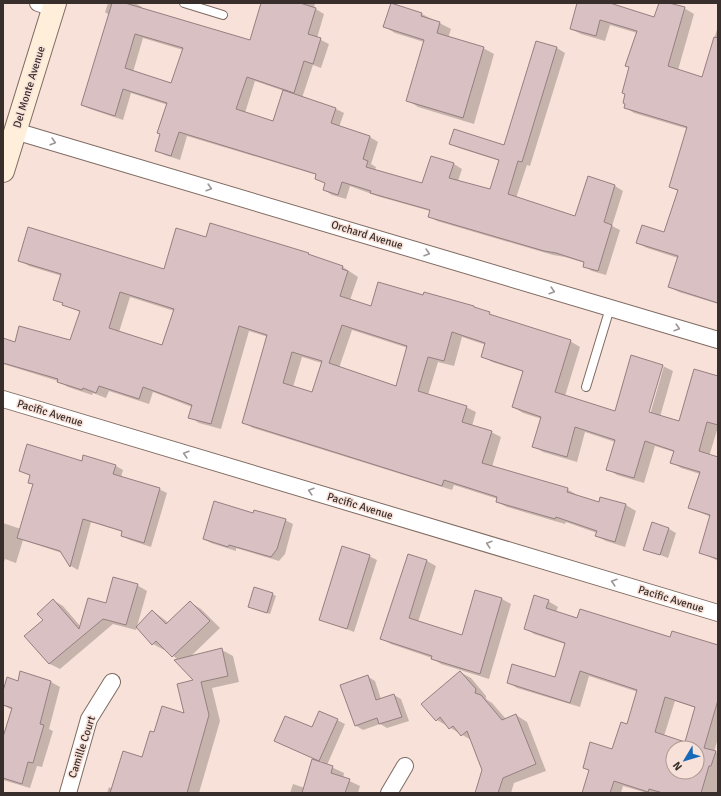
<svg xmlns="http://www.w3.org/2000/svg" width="721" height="796" font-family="Signika,sans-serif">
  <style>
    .shadow { fill: #0003; fill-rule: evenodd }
    .building { fill: #d9c0c2; stroke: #967f81; fill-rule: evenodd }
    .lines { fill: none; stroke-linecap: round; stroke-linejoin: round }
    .lane-casing { stroke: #7f6b63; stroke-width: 10 }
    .street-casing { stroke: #7f6b63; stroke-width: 18 }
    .secondary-casing { stroke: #7f6b63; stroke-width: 24 }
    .lane { stroke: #fff; stroke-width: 8 }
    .street { stroke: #fff; stroke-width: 16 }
    .secondary { stroke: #ffefda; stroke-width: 22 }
    .oneway { stroke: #9c9796 }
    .labels { text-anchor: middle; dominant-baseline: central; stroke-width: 3; stroke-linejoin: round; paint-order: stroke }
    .street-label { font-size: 11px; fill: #382f2c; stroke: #f8e1d8 }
  </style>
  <rect width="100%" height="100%" fill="#f8e1d8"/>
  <path class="shadow" d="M108,3H135L142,7V9L250,41L261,3H315L314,8L324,14L317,38L329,44L321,68L313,65L302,98L336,109L344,113L339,127L370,137L378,142L371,164L376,167L375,170L423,184L431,157L454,164L462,169L458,181L490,191L500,161L459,148L450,144L505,146L537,42L557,48L565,53L530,166L527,165L516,198L576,217L588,177L615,186L623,191L612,226L620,230L606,275L592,271L584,266L585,263L565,257L553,255L437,221L429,216L430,211L380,197L350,186L346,199L332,195L324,190L326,184L316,179L317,175L187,136L180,160L165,155L156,150L168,105L131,93L123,120L90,109L82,105L109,15L105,12ZM143,38L183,50L172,84L133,72ZM255,81L284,91L273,122L245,113Z
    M578,3H607L655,18L660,3H665L684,8L694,14L678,70L703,78L718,26V304L679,292L669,287L678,258L647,248L637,243L665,233L678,191L670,187L688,129L634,113L625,107L637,33L610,25L605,41L581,34L571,29Z
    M422,14L451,29L448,38L483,48L494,54L474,124L418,107L407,100L424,42L395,33L385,27Z
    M206,238L308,254L343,267L358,277L350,300L372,307L424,296L425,293L474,307L498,318L570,341L580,347L565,396L615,412L631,356L663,366L673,371L660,417L679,423L718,377V427L704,473L718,478V561L700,552L711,517L689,508L700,474L681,468L671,462L674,452L655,446L644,483L617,475L608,469L615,442L585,432L577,462L543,452L533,446L542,419L523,413L513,407L524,372L492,362L482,356L486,345L462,337L454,366L438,362L428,395L466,407L476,412L472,426L491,432L501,437L492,467L567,489L577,495V496L599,504L601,498L626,505L636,511L625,547L606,541L596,536L597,533L566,522L565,524L507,507L497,502L498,499L454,485L452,490L253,428L243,422L268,337L249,331L221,429L199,423L190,417L192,407L153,392L149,404L109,391L106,398L93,393L92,395L68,387L58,381L3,364V344L71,342L80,312L54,299L62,276L29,266L19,260L165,270ZM130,297L174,311L163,347L119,332ZM352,330L408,348L396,387L339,368ZM302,357L322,363L313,393L293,387ZM662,366H664L649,418L647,417Z
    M84,457L116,466L123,470L121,477L159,489L167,493L151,547L130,540L122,536L123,532L91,522L78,570L71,566L62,553L23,540L16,563L5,559L3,565V523L21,529L34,485L29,482L31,476L20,471L82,462Z
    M253,514L285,520L293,524L285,554L279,561L236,548V551L211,543L204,539Z
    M669,529L676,533L668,558L645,549Z
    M369,556L377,560L354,632L321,619Z
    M427,561L436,566L418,622L463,637L502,599L511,604L489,679L441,664L432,658L391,644L382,639Z
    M137,585L147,591L136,630L113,624L60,669L50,664L26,636L44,620L53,600L63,606L81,627L107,604Z
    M272,594L276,596L270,614L249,607Z
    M548,601L558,607L556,612L718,660V738L714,752L718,753V793H647L623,786L621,793H583L590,771L584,768L613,750L628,725L638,692L589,676L580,707L517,688L508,682L555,678L565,644L534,634L525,628ZM675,701L696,708L686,743L664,736ZM673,748H697V772H673Z
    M190,602L201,609L220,628L190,657L222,650L233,656L239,682L212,688L220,721L199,793H107L109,787L112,789L143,758L155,733L185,714L195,680L178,660L165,649L164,650L153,644V611L169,623Z
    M21,672L51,682L60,687L49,729L53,731L42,767L37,766L30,788L3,780V741L12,710L3,705V695L19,682Z
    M460,672L471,678L486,696V699L492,703L506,719L516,715L527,722L546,771L514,783L511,793H476L484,770L471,740L437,720L423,704Z
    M367,676L375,681L381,699L394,695L401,699L409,721L387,728L380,724L363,730L355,725Z
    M337,720L345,724L327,765L344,773L343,778L360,786L358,793H290L293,784L305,788L323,762L283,745L312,729Z"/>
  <path class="building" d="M112,3H125L250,40L261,3H300L316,8L308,34L321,38L313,64L304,61L294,93L247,77L236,109L273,121L283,90L336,108L331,123L370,136L363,159L368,161L366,167L422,183L431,156L454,163L449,178L490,189L499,160L449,144L454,129L504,145L536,41L557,47L522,162L518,161L508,194L575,216L588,176L615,185L604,222L612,225L598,271L583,267L584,262L556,253L544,251L428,217L430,210L370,193L371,191L342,182L338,195L323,190L325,183L315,179L316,174L179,132L171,156L155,151L160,134L157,133L167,103L123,89L115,116L81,105ZM135,34L183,48L171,83L125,68Z
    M391,3L422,13L421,16L440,22L437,33L484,47L463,118L406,101L424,40L383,27Z
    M577,3H610L654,17L659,3H669L685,7L668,66L702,77L714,37L718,38V303L668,287L678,256L636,243L642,225L664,232L678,190L669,187L687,127L624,108L625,104L623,103L625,94L622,93L629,67L625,66L637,31L600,20L596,36L570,29Z
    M210,223L309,253L308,254L343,266L342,269L348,271L340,296L371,306L378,282L423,295L424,292L474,306V307L490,312L489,314L571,340L555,392L615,411L631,355L663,365L649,412L679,421L694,369L718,376V425L707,422L699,451L718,457V559L699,553L710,515L688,508L700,472L670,463L674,451L645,441L634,478L606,470L615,440L575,427L567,457L532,447L541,417L512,407L523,371L481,357L485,343L452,332L444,361L428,357L418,391L467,406L462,422L492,431L482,463L568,488L567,492L599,502L600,497L626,504L615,542L595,536L597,531L556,517L555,519L496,502L497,497L444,480L442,486L242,423L267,335L239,326L211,424L188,418L192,405L143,387L139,399L99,386L96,393L83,388L82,390L57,382L58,379L3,363V338L15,342L19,326L70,340L80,311L62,305L63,303L53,300L61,274L18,261L28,227L164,269L176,228L206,237ZM120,292L174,309L162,345L109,328ZM342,325L407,346L396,386L329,363ZM292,352L322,361L312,392L283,383Z
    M27,444L82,461L83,455L116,465L113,474L160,488L144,543L121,536L122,531L83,519L70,567L60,551L17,538L33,484L28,483L30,475L19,471Z
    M214,501L253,513L254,510L286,519L277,549L271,557L229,545L228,547L203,539Z
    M652,522L669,528L660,555L643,550Z
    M342,546L370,555L347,629L319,620Z
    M408,554L427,560L409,618L462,635L475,590L502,598L480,674L431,659L432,656L380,639Z
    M113,577L138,584L126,625L103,619L49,664L24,636L43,620L37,614L53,599L79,629L88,598L106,603Z
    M254,587L273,593L267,613L248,607Z
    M534,595L549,600L546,608L577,618L580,609L670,637L672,631L718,645V700L704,748L716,751L711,766H709L701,793H663L649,789L648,792L614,781L610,793H582L589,770L583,768L590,742L612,749L621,722L627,724L637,690L580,671L570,703L507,683L512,664L555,677L565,643L524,629ZM665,697L695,707L685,742L655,732ZM673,748H697V772H673Z
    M190,601L210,621L172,657L156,641L152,645L136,627L152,610L166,624Z
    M222,648L228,676L201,682L209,715L187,793H110L123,751L142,757L150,731L154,732L162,706L184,713L177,684L193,680L174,660Z
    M20,671L51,681L40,724L44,725L33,763L28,762L22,784L3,778V737L12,708L3,705V691L7,677L18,681Z
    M460,671L476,689L475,693L481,695L502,720L516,714L536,764L503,778L498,793H475L482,770L467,731L461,736L453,726L449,729L440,717L436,721L421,704Z
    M368,675L376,700L394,694L402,717L379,724L377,718L355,726L340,685Z
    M319,711L338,719L319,761L274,741L285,716L312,727Z
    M312,759L333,766L331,773L350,779L345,793H302Z"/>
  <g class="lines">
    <g class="lane-casing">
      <path id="lane" d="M184,3L223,15
        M586,387L610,308"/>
    </g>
    <g class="street-casing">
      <path id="street" d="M38,3L54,8
        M15,131L718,340
        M3,399L718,613
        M68,793L89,719L112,682
        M389,793L405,766"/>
    </g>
    <g class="secondary-casing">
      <path id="secondary" d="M3,171L55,3"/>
    </g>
    <use href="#lane" class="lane"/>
    <use href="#street" class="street"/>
    <use href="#secondary" class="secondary"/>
  </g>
  <defs><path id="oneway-chevron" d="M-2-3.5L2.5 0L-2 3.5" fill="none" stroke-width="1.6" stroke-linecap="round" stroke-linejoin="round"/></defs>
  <g class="oneway">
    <use href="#oneway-chevron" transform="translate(53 142) rotate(16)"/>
    <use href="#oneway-chevron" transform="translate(209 188) rotate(17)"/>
    <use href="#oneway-chevron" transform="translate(427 253) rotate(17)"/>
    <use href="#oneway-chevron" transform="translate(552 291) rotate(17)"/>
    <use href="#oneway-chevron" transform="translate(677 328) rotate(17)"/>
    <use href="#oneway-chevron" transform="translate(186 454) rotate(-163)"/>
    <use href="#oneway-chevron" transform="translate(311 491) rotate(-163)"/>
    <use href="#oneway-chevron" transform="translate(489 544) rotate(-163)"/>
    <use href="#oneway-chevron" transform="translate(614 582) rotate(-163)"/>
  </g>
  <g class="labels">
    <g class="street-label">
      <text transform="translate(29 87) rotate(-73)">Del Monte Avenue</text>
      <text transform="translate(367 235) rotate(17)">Orchard Avenue</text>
      <text transform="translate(50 413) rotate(17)">Pacific Avenue</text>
      <text transform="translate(360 506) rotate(17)">Pacific Avenue</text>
      <text transform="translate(671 599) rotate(17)">Pacific Avenue</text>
      <text transform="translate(82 747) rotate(-72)">Camille Court</text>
    </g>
  </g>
  <rect width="721" height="796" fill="none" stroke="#382f2c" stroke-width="8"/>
  <g transform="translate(685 760) rotate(232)"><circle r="19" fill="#f8e1d8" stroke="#ab9a93"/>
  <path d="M0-3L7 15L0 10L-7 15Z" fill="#1769b7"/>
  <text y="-6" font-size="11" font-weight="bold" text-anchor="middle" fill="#382f2c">N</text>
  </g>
</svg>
